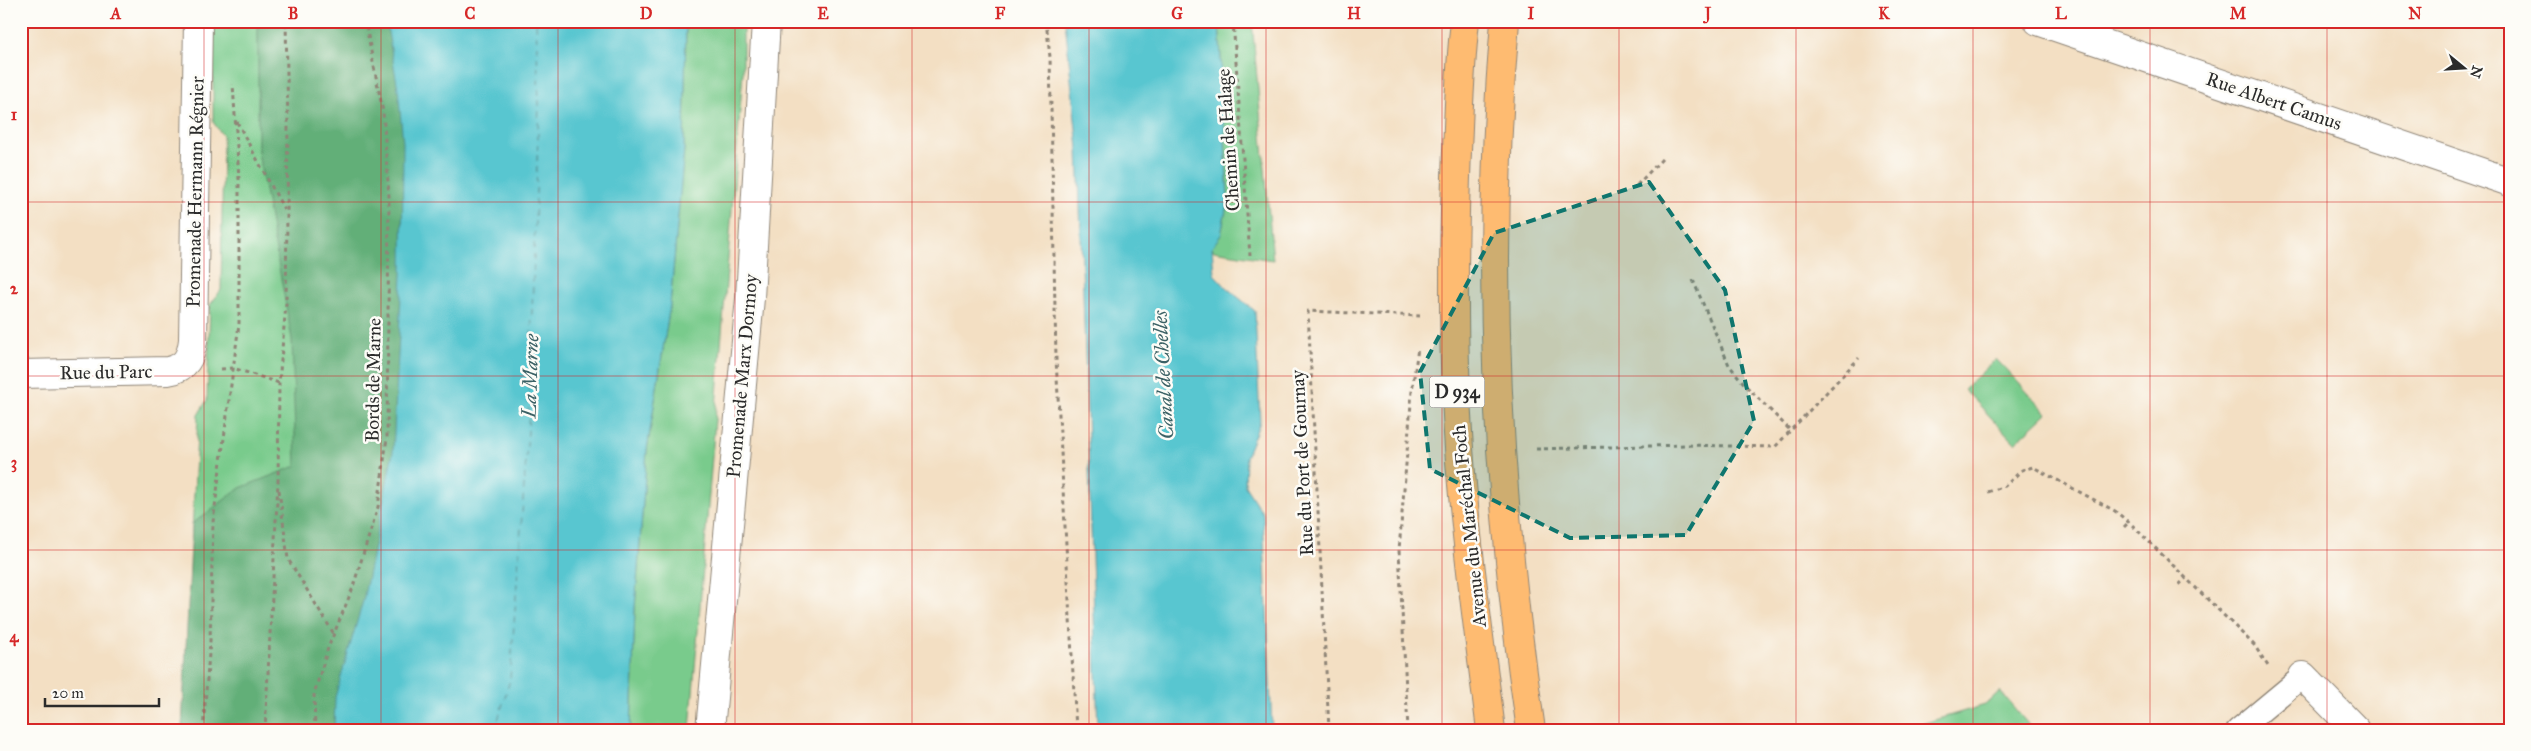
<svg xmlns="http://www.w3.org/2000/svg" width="2531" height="751" font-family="'IM FELL Great Primer',serif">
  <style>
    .green { fill: #79cb8c; stroke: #527b5c }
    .forest { fill: #62af78; stroke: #466d52 }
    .water { fill: #59c6d0; stroke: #42787e }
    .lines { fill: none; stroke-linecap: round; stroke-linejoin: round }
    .ferry { stroke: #3b6165; stroke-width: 1; stroke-dasharray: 6 5; stroke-linecap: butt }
    .service-casing { stroke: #8f8577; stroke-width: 25 }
    .minor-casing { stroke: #8f8577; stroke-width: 30 }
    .primary-casing { stroke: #8f8577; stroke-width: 30 }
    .path { stroke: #8f8577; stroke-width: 3; stroke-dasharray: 4 4; stroke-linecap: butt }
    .service { stroke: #fff; stroke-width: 22 }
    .minor { stroke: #fff; stroke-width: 28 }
    .primary { stroke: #febb71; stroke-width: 28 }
    .marked { fill: #0f766e; fill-opacity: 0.2; stroke: #0f766e; stroke-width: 4; stroke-dasharray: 10 6; stroke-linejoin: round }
    .grid { fill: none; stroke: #d62828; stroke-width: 1; stroke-opacity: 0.55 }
    .labels { text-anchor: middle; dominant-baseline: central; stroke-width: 5; stroke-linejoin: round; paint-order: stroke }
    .shield { fill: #fdfcf7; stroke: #6a6a68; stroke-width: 1 }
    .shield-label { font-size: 18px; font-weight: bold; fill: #2b2b2b }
    .street-label { font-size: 19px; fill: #2b2b2b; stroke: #fdfcf7 }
    .water-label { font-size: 20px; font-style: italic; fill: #3b6165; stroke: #fdfcf7 }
    .neatline { fill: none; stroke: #d62828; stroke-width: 2 }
    .grid-label { font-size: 16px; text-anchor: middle; font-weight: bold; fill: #d62828 }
  </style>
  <rect width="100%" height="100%" fill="#fdfcf7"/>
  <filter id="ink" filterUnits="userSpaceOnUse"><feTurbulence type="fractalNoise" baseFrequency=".02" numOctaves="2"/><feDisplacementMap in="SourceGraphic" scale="10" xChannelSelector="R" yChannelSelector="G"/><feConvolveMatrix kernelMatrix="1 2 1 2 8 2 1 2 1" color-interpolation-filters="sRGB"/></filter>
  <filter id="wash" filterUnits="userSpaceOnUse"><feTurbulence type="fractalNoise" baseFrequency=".0096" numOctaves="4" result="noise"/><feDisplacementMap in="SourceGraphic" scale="20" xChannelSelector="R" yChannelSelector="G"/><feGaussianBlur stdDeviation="1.12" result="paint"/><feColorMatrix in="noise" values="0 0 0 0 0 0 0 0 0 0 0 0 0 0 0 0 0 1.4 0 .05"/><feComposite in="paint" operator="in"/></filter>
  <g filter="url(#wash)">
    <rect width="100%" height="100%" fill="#f3dfc3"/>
    <path class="green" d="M213,21H386L402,275L182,730L198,415L207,400L210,305L221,290L223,136L213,122Z
      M686,21H743V73L690,730H631L635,608L647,450L670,305L684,149Z
      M1219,21H1252L1273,260L1213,251L1212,246L1221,235L1228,199Z
      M1996,359L2047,413L2015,443L1964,389Z
      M2000,691L2033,730H1901L1985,705Z"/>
    <path class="forest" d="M258,21H423L383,730H182L192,524L240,488L296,466L292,339L258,152Z"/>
    <path class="water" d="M386,21H686L684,149L670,305L647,450L635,608L631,730H334L335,697L363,601L393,452L402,275L403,143L398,89Z
      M1065,21H1219L1228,199L1221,235L1212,247L1214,274L1227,288L1255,311L1260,422L1246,457L1245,486L1263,514L1272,730H1098L1078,149Z"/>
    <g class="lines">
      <path class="ferry" d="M495,730L510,680L528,431L539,104L536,21"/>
    </g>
  </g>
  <g filter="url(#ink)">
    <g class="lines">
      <g class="service-casing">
        <path id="service" d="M2238,730L2303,676"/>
      </g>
      <g class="minor-casing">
        <path id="minor" d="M2038,21L2510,182
          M21,374L168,371C186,368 191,357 193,340L198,21
          M2303,676L2356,730
          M710,730L750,298L766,21"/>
      </g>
      <g class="primary-casing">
        <path id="primary" d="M1465,21C1460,64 1459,107 1457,150C1453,249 1452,349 1459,448C1466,542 1479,636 1491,730
          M1505,21C1485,257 1496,496 1531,730"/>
      </g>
      <path class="path" d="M1046,21L1050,57L1056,359L1076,730
        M1233,21L1250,256
        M237,122L286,213
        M1637,185L1662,159
        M1693,280L1729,365L1746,386L1790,430
        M221,369L233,368L279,383
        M1536,449L1686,445L1775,447L1859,358
        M279,490L288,559L334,634
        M1988,492L2005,486L2022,470L2033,467L2115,511L2132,525L2254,645L2268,666
        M2124,527L2129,522
        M2179,585L2186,578
        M203,730L210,641L213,522L239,324V179L233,84
        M265,730L278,482L279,383L286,304L288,126L286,21
        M315,730L314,694L328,648L352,590L378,507L387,437L389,197L383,112L365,21
        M1329,730L1308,311L1420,316
        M1408,730L1399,550L1412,391L1418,348"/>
      <use href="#service" class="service"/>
      <use href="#minor" class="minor"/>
      <use href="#primary" class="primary"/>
    </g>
  </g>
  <path class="marked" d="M1649,182L1725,290L1754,421L1686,535L1570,538L1430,469L1420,372L1494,233Z"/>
  <path class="grid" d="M204,21V730M381,21V730M558,21V730M735,21V730M912,21V730M1089,21V730M1266,21V730M1442,21V730M1619,21V730M1796,21V730M1973,21V730M2150,21V730M2327,21V730M21,202H2510M21,376H2510M21,550H2510"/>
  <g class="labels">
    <rect class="shield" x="1429.5" y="376.5" width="55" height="31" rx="4"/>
    <g class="shield-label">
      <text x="1457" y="392">D 934</text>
    </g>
    <g class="street-label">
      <text transform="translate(2274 101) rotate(19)">Rue Albert Camus</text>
      <text transform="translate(1228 140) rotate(-94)">Chemin de Halage</text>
      <text transform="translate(195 192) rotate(-89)">Promenade Hermann Régnier</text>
      <text transform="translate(106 372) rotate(-1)">Rue du Parc</text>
      <text transform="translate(742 376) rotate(-85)">Promenade Marx Dormoy</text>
      <text transform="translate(373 380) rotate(-89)">Bords de Marne</text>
      <text transform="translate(1302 463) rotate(-93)">Rue du Port de Gournay</text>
      <text transform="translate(1469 526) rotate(-96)">Avenue du Maréchal Foch</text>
    </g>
    <g class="water-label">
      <text transform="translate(1163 375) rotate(-93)">Canal de Chelles</text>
      <text transform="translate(530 376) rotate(-88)">La Marne</text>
    </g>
  </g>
  <rect width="2531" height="751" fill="none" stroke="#fdfcf7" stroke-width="55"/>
  <g transform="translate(2464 68) rotate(108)" stroke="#fdfcf7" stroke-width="4" paint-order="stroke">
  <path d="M0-4L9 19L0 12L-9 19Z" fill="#2b2b2b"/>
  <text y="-8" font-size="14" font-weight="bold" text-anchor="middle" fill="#2b2b2b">N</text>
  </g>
  <path d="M45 698v8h114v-8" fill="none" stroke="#2b2b2b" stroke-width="2.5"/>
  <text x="52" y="698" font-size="15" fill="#2b2b2b" stroke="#fdfcf7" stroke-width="4" paint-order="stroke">20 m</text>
  <rect x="28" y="28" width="2476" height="696" class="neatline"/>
  <g class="grid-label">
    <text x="116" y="19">A</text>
    <text x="293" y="19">B</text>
    <text x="470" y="19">C</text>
    <text x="646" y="19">D</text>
    <text x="823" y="19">E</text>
    <text x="1000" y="19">F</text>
    <text x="1177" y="19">G</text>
    <text x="1354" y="19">H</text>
    <text x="1531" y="19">I</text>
    <text x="1708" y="19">J</text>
    <text x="1884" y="19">K</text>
    <text x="2061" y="19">L</text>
    <text x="2238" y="19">M</text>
    <text x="2415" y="19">N</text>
    <text x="14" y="120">1</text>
    <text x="14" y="294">2</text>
    <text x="14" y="468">3</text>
    <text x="14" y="642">4</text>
  </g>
</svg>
